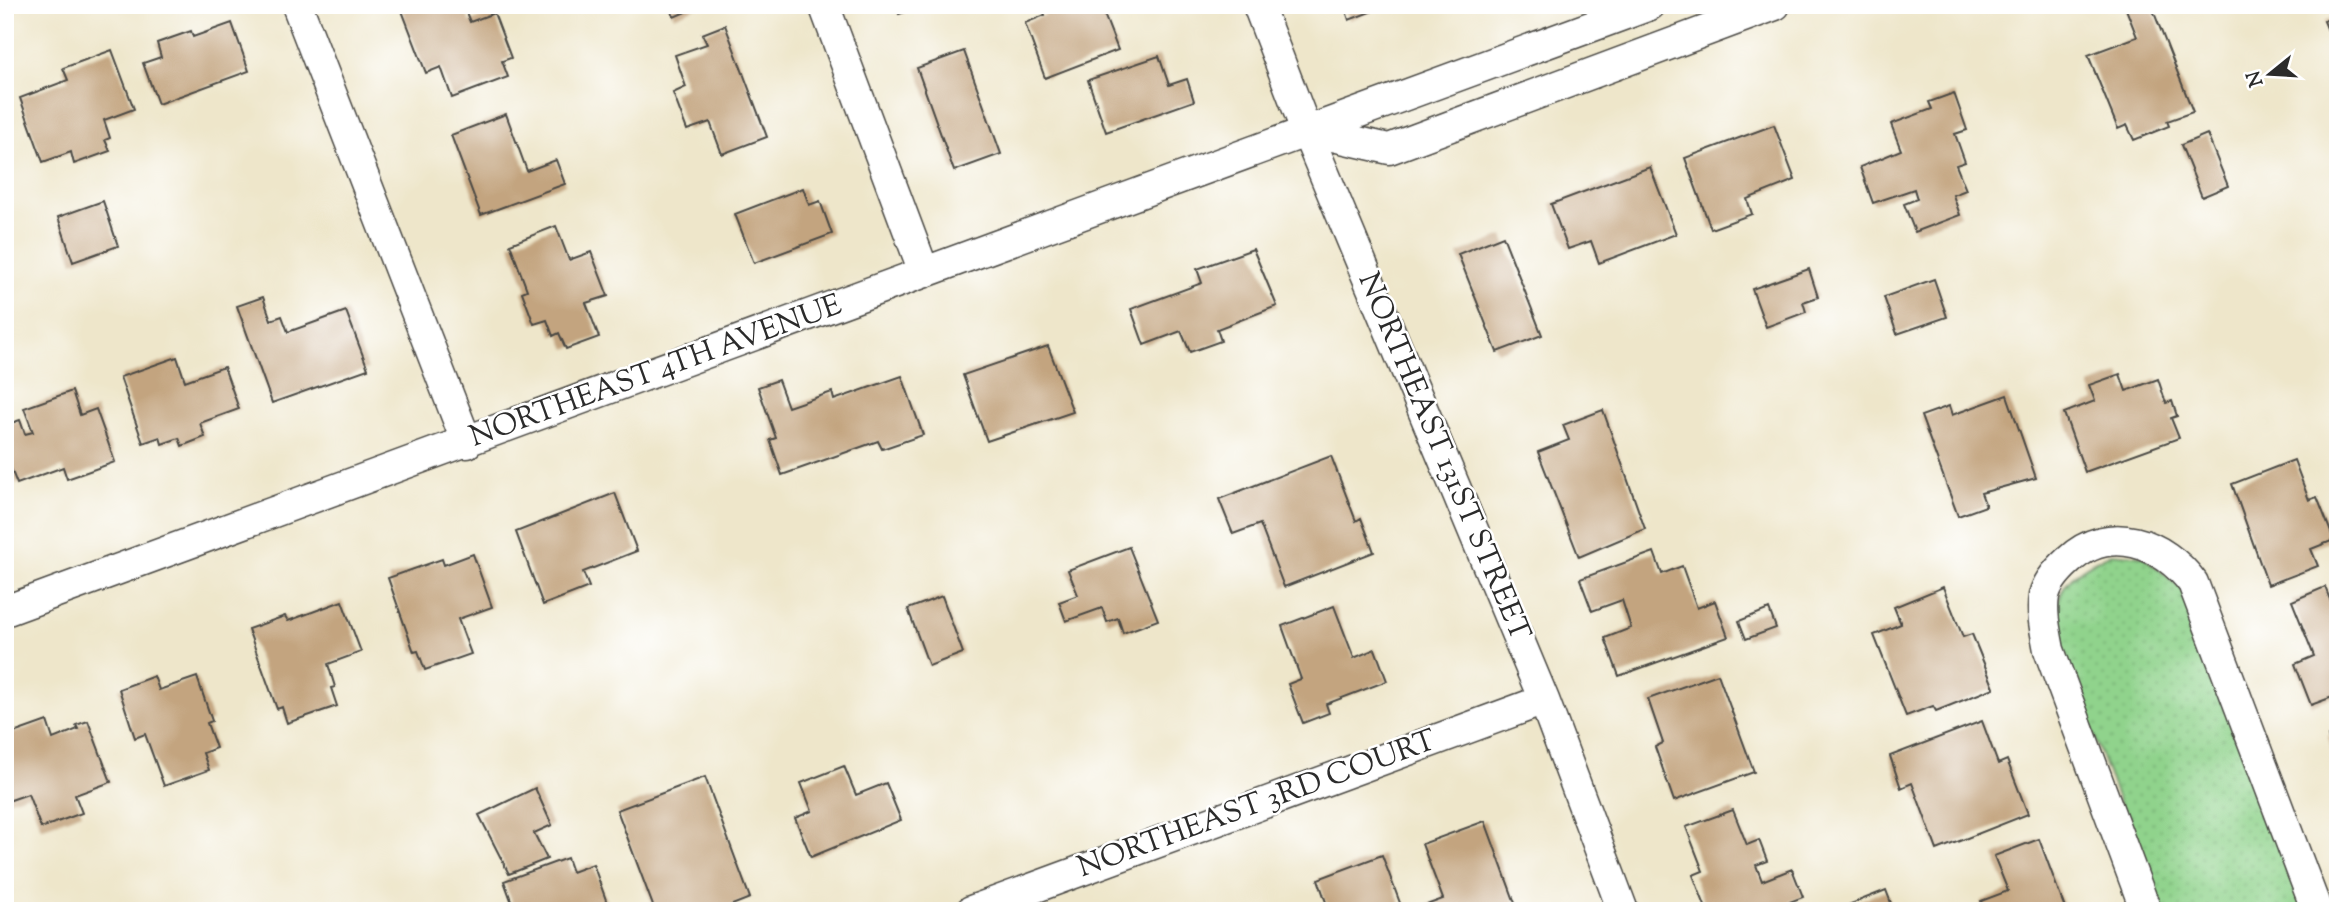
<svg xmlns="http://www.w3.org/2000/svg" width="2343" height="916" font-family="'Sorts Mill Goudy',serif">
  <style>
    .grass { fill: url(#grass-dots); stroke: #5e7f5c; stroke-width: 2 }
    .building { fill: #c3a47f }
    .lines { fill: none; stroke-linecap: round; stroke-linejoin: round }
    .street-casing { stroke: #484743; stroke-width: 33 }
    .street { stroke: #fff; stroke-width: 30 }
    .labels { text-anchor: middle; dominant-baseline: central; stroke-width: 5; stroke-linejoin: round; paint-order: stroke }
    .street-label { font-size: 30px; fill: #2b2b2b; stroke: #fff }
  </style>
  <defs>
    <pattern id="grass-dots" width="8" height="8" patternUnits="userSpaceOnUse" patternTransform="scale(1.75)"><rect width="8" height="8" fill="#90d38c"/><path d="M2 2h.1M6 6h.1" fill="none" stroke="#7cb579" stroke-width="1.8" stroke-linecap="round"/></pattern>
  </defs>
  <rect width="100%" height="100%" fill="#fff"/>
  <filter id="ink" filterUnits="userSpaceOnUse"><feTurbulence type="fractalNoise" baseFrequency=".0143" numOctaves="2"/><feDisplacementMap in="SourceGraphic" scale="14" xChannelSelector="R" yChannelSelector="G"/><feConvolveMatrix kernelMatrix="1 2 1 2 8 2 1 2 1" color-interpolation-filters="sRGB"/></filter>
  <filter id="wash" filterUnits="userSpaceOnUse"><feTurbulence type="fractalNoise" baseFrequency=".00686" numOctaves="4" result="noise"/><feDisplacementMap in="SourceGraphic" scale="28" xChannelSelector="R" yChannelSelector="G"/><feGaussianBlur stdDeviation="1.57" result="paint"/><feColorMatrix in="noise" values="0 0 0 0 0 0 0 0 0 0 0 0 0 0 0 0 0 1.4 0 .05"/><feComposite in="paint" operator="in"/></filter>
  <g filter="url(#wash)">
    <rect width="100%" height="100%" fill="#eee6ca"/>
    <path class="grass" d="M2112,553L2143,556L2183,590L2307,911H2160L2060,646C2051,591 2063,575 2112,553Z"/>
    <g id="blocks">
      <path class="building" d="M409,5H463L470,22L494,13L511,58L502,61L508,77L452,98L441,67L426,73L401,8Z
        M669,5H702L674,17Z
        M895,5H922V6L899,14Z
        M1041,5H1126L1104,14L1118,50L1045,78L1025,23L1045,15Z
        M1344,5H1371L1373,11L1349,20Z
        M2135,5H2151L2193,112L2167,121L2169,126L2134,140L2127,125L2118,129L2088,55L2137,37L2126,9Z
        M2338,15V55L2324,21Z
        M232,23L249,71L158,104L143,63L161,57L157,43L191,31L193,37Z
        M725,25L767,137L722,154L710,122L687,130L673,93L686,87L675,55L707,44L702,34Z
        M112,50L134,109L104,120L110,138L105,140L110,151L74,164L71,152L43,162L20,98L68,80L63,68Z
        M964,51L1001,154L954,171L917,68Z
        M1159,56L1169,85L1187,79L1194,101L1106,132L1088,80Z
        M1954,93L1967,130L1955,134L1965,162L1956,165L1966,190L1953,195L1960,215L1915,232L1904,204L1917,199L1914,189L1873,203L1860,167L1901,150L1891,124L1932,109L1929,102Z
        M506,114L527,171L556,160L565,184L481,215L451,135Z
        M1774,125L1795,180L1747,199L1752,214L1711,229L1685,158Z
        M2207,134L2228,186L2202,197L2181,145Z
        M5,156L12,173L6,175L11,190L5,193Z
        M1650,167L1676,234L1599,263L1591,241L1568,249L1551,204Z
        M803,188L809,205L820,201L832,234L754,263L735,214Z
        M103,201L118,246L73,262L58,217Z
        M556,226L569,260L591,252L608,296L586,303L599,337L566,349L559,333L553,336L547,320L534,324L522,292L527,290L510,244Z
        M1503,236L1542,335L1497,352L1458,254Z
        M1253,249L1277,306L1217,329L1221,341L1190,352L1181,331L1144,345L1131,309L1202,283L1197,269Z
        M1809,269L1818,297L1803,302L1806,312L1766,327L1752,289Z
        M1934,279L1947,317L1897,334L1884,297Z
        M263,297L271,320L282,316L288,332L346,311L368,369L272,403L237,306Z
        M1048,346L1073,412L987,441L963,375Z
        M177,357L185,381L224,367L239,409L200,423L205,437L182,446L179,438L162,444L160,437L143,443L120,377Z
        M2120,374L2126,391L2158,379L2166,403L2172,401L2177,416L2171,418L2179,438L2085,472L2064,413L2095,401L2089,385Z
        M902,376L923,435L882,449L878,441L782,475L770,440L776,438L758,387L778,380L788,407L832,392L834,400Z
        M72,391L80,415L96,409L115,462L67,479L63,467L17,484L5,453V425L20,420L25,434L33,432L24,408Z
        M2007,395L2036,478L1981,493L1986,506L1958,516L1921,416L1949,406L1952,415Z
        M1603,410L1645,529L1579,557L1538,452L1569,440L1563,425Z
        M1331,456L1356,521L1361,518L1374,552L1284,587L1260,524L1233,534L1219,499Z
        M2294,460L2309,500L2317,497L2334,540L2311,549L2318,566L2268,585L2232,484Z
        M615,493L637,551L583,572L589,587L543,605L516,532Z
        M1129,547L1158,620L1123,633L1118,618L1107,622L1102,608L1066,621L1059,602L1078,595L1068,570Z
        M1654,552L1662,574L1682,566L1697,608L1715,601L1728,637L1619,676L1605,638L1631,628L1622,600L1592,611L1580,579Z
        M473,554L492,607L458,619L471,654L425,670L418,651L414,652L388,578L442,559L444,565Z
        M1943,587L1963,637L1972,634L1994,688L1936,711L1933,706L1906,716L1874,635L1901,624L1894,607Z
        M2325,587L2333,607L2338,606V695L2311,705L2295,664L2314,656L2292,601Z
        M942,596L963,653L929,666L908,609Z
        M342,601L361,652L328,664L335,687L331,688L337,706L287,723L282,707L277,709L248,629L285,616L288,621Z
        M1334,606L1354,658L1375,649L1387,681L1326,704L1329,713L1303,723L1288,684L1301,679L1282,626Z
        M1769,609L1776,628L1746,639L1739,621Z
        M1718,674L1754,772L1674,801L1655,747L1663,743L1648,699Z
        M154,676L159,690L197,677L212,721L207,723L216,748L203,753L209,770L164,786L145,734L135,738L119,689Z
        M47,721L53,739L78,729L76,725L88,721L111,782L75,795L82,813L41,828L28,794L5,802V736Z
        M1982,721L1998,764L2007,760L2028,814L1937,850L1912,783L1901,788L1890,756Z
        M2338,732V775H2337L2328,736Z
        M844,766L856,795L886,783L901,820L811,857L795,818L812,811L801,783Z
        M705,777L750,898L717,911H655L617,810Z
        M535,788L552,825L534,833L547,859L509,874L479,815Z
        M1733,810L1747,845L1759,840L1767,861L1756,865L1762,881L1792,869L1803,897L1766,911H1707L1693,875L1703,871L1686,827Z
        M1485,821L1516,906L1502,911H1410L1443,899L1422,844Z
        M2039,839L2066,911H1985L1981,901L2008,891L1994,856Z
        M1382,855L1403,911H1329L1318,879Z
        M567,858L572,872L593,864L610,911H515L504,881Z
        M1886,890L1894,911H1850L1848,905Z"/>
    </g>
  </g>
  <g filter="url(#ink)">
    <use href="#blocks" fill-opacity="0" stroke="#484743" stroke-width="2"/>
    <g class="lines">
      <g class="street-casing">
        <path id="street" d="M297,5L467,443
          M824,5L924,272
          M1258,5L1306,130L1544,700L1623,911
          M1306,130L1389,149L1775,5
          M5,611L1650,5
          M971,911L1544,700
          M2146,911L2049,650C2046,633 2041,614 2044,596C2047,582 2057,571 2068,561C2109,522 2164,543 2193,583L2317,911"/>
      </g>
      <use href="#street" class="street"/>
    </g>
  </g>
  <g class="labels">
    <g class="street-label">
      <text transform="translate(656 372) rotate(-20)">NORTHEAST 4TH AVENUE</text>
      <text transform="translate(1443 457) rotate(67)">NORTHEAST 131ST STREET</text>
      <text transform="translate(1257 805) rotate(-20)">NORTHEAST 3RD COURT</text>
    </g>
  </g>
  <rect width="2343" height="916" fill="none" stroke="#fff" stroke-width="28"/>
  <g transform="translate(2270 74) rotate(252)" stroke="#ffffff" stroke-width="5" paint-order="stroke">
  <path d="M0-5L12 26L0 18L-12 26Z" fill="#2b2b2b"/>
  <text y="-10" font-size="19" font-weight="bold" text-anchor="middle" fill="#2b2b2b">N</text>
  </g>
</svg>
